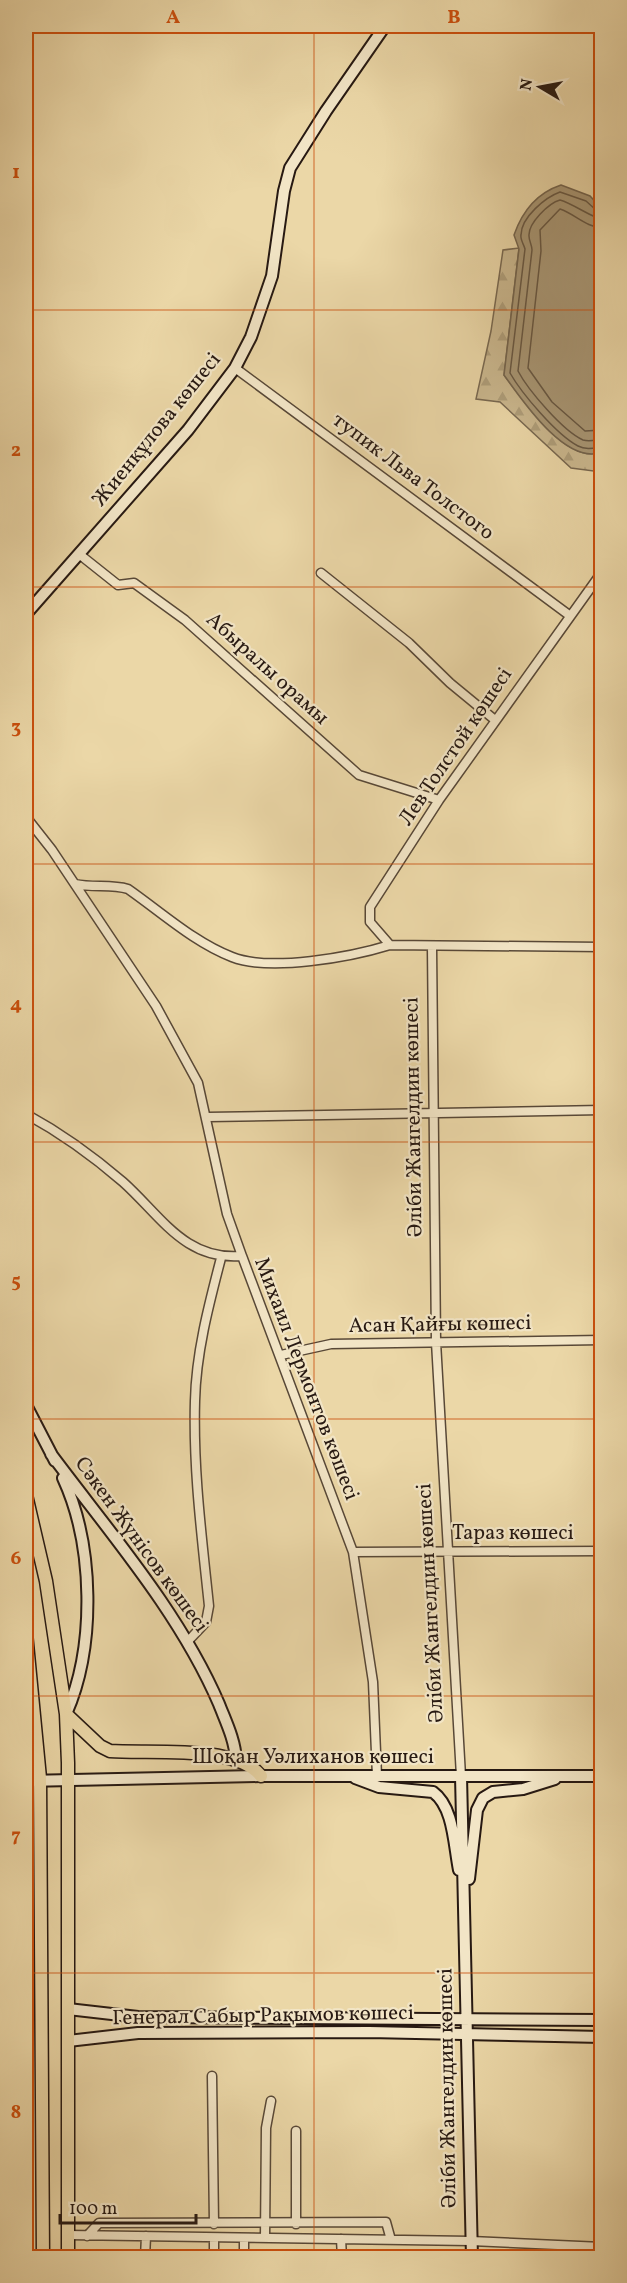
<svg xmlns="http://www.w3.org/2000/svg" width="627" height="2283" font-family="Vollkorn,serif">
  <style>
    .forest { fill: url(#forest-firs); stroke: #786850; stroke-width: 1.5 }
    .water { fill: #a89674; stroke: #74644d; stroke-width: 1.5 }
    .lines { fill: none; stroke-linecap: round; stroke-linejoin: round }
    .shore { stroke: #685843; stroke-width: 1.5 }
    .street-casing { stroke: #584837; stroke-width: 11 }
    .secondary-casing { stroke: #271912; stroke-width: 14 }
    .primary-casing { stroke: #271912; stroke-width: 15 }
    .street { stroke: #f2e5c6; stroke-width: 8 }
    .secondary { stroke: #f2e5c6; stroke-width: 10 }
    .primary { stroke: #ebd7a7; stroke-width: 12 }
    .grid { fill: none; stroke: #cb4f0d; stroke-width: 1.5; stroke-opacity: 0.55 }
    .labels { text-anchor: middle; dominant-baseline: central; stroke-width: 4.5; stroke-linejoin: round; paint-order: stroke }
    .street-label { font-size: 21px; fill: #271912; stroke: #f2e5c6 }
    .neatline { fill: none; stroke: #cb4f0d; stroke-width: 2 }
    .grid-label { font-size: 20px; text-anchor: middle; font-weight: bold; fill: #cb4f0d }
  </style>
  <defs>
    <pattern id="forest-firs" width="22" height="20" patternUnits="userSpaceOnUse" patternTransform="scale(1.5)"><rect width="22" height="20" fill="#cab78e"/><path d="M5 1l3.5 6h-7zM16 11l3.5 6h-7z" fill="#ae9d79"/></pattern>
  </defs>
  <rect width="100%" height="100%" fill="#ebd7a7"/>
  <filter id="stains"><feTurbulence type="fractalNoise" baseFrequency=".00333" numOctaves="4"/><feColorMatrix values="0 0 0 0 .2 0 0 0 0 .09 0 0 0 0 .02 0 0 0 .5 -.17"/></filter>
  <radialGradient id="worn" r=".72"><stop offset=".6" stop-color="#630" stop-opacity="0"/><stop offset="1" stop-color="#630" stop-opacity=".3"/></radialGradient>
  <path class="forest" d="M519,248L504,375C523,400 566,465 601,452V472L571,468L500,402L476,399L491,331L503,250Z"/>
  <path class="water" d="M561,185L590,196L601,208L602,452C566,466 522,400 504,375L519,249L514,235C522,212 537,193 561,185Z"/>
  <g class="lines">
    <path class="shore" d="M602,212L596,210L586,201L560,192C546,197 521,217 521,235C520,239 524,245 525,249L510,373C522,394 557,435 578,446C586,450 594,448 602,447
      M602,219C592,218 574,204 560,200C549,203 528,223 529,236C529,241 532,245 532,250L518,371C528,390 563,431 583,440C590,442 595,440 602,439
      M602,228C586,227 575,214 560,209L540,230L541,251L528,368L552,402L585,431L602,430"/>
    <g class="street-casing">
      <path id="street" d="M235,368L569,615
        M79,554L118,585L134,583L185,620L359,775L439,800
        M321,573L409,643L450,683L495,720
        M26,817L52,850L156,1006L198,1083L227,1214L242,1256
        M75,884C93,888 111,884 128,889C161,912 195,943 232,957C270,972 351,957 390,945L602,947
        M390,945L370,922V907L439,800L602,572
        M432,947L436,1342L461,1776
        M26,1114C59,1132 94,1157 123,1182C161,1216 185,1261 242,1256L353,1552L373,1682L377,1776
        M208,1117L602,1110
        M281,1355L331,1344L602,1340
        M353,1552L602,1551
        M189,1640L206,1622L209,1606C202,1538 193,1470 195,1401C196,1353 209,1304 221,1258
        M212,2076L214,2224
        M296,2224V2131
        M68,2235L471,2241L602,2247
        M87,2236L99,2223L386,2222L391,2240
        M214,2238V2258
        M244,2238V2258
        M265,2238L266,2128L271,2101
        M341,2239L342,2258
        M145,2258L146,2236"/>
    </g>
    <g class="secondary-casing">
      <path id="secondary" d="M26,614L188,430L235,368L251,337L272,276L284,191L290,168L326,111L385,26
        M26,1405L55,1461
        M51,1454C110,1533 180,1613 219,1704C226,1722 235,1740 236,1760
        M63,1478C94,1545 96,1646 66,1714
        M461,1776L472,2258
        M355,1778L379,1787L433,1792C454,1807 454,1846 459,1870
        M26,1781L261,1776H602
        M469,1879L477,1810L483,1798L493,1792L523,1789L555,1779
        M68,2009L138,2017L602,2020
        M68,2041L138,2033L369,2032L602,2037"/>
    </g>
    <g class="primary-casing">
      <path id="primary" d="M26,1495L46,1581L66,1714L68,1763V2258
        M26,1633L40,1778L43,2258
        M66,1714L100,1746L110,1751C149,1754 236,1744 261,1776"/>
    </g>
    <use href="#street" class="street"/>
    <use href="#secondary" class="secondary"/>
    <use href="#primary" class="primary"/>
  </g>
  <path class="grid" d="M314,26V2258M26,310H602M26,587H602M26,864H602M26,1142H602M26,1419H602M26,1696H602M26,1973H602"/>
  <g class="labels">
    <g class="street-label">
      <text transform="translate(157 430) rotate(-51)">Жиенқұлова көшесі</text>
      <text transform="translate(413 477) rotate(37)">тупик Льва Толстого</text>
      <text transform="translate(267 669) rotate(42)">Абыралы орамы</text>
      <text transform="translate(456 747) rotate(-56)">Лев Толстой көшесі</text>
      <text transform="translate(414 1117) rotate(-91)">Әліби Жангелдин көшесі</text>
      <text transform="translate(440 1325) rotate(-1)">Асан Қайғы көшесі</text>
      <text transform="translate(306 1379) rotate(69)">Михаил Лермонтов көшесі</text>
      <text x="513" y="1533">Тараз көшесі</text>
      <text transform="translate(141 1545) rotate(54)">Сәкен Жүнісов көшесі</text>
      <text transform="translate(431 1603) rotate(-93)">Әліби Жангелдин көшесі</text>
      <text x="313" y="1757">Шоқан Уәлиханов көшесі</text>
      <text transform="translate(263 2016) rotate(-1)">Генерал Сабыр Рақымов көшесі</text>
      <text transform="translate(448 2088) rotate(-91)">Әліби Жангелдин көшесі</text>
    </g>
  </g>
  <rect width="627" height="2283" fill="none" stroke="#ebd7a7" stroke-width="66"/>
  <g transform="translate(540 87) rotate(280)" stroke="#f2e5c6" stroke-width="4.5" paint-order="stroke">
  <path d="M0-4.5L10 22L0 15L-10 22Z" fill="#271912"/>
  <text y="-9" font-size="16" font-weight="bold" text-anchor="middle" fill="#271912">N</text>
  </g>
  <path d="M60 2214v9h136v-9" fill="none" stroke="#271912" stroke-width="3"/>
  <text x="69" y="2214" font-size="18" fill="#271912" stroke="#f2e5c6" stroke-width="4.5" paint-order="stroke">100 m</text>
  <rect x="33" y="33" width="561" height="2217" class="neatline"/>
  <g class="grid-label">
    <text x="173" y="23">A</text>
    <text x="454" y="23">B</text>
    <text x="16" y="178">1</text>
    <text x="16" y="456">2</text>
    <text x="16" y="733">3</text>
    <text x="16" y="1010">4</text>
    <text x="16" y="1287">5</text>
    <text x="16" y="1564">6</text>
    <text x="16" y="1841">7</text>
    <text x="16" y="2118">8</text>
  </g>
  <rect width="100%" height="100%" filter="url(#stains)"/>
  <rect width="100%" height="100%" fill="url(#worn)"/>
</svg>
